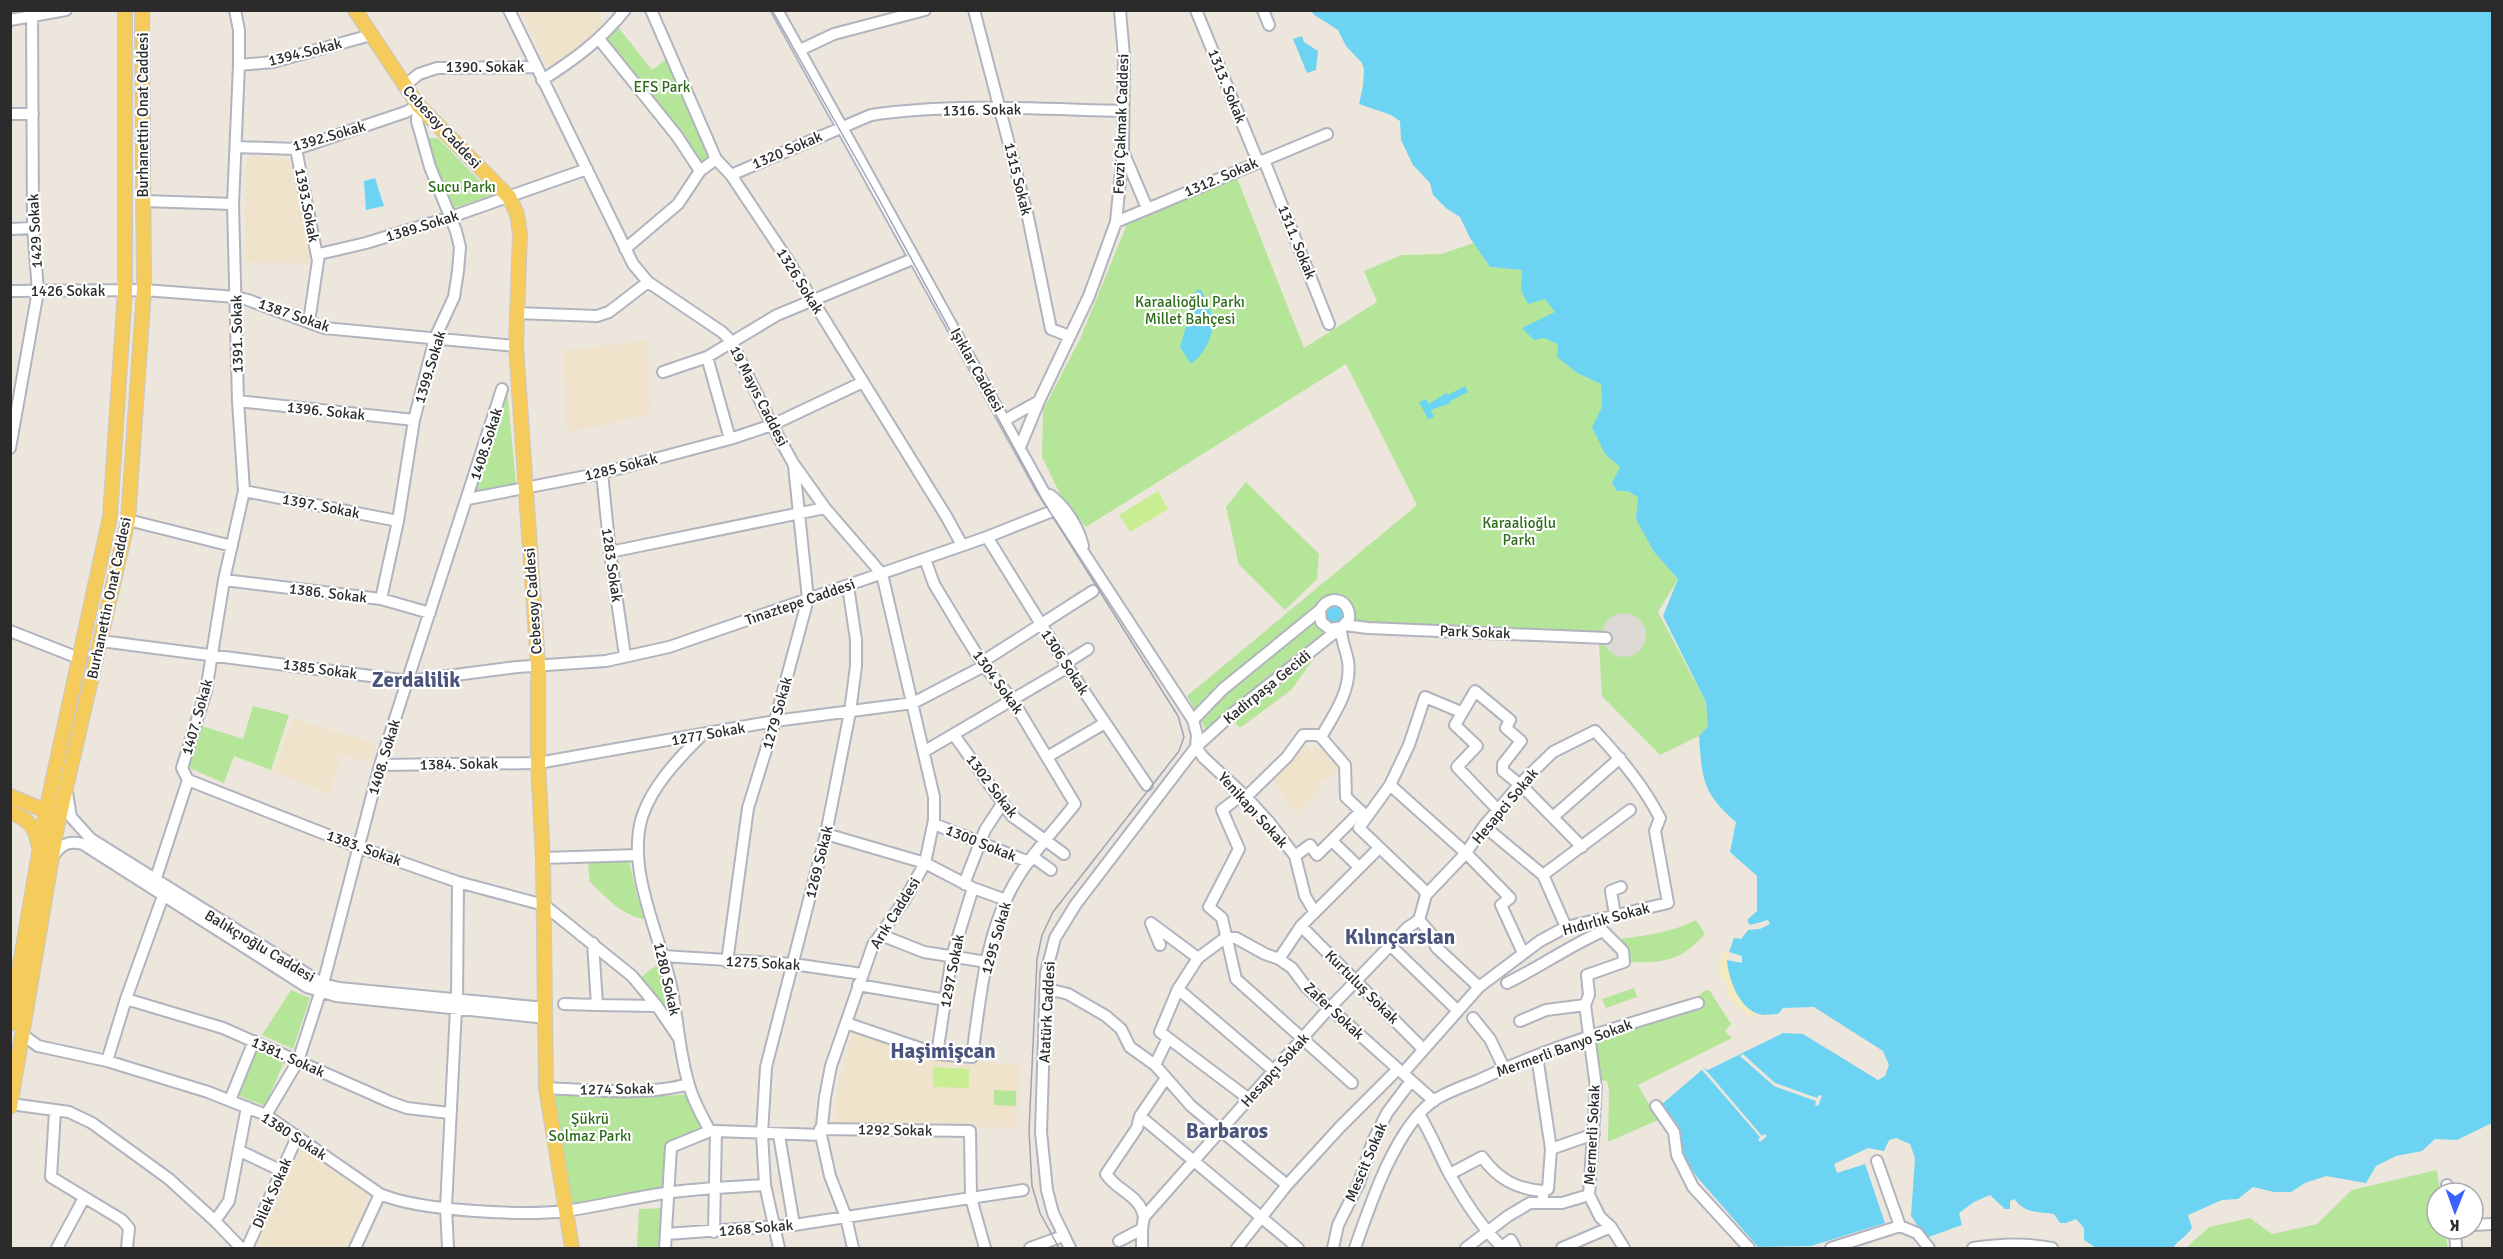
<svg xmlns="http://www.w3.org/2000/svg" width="2503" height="1259" font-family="Signika,sans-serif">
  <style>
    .education { fill: #efe3cc }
    .green { fill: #b5e598 }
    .sand { fill: #f3eabf }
    .pitch { fill: #c9ed93 }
    .plaza { fill: #ddd9d4 }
    .water { fill: #6dd3f2 }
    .pier { fill: #ede6dd }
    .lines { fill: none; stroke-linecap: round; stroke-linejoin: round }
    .minor-casing { stroke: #b1b4bf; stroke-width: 14 }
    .major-casing { stroke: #c8c8c8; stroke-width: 16 }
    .minor { stroke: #fff; stroke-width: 10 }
    .major { stroke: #f5cc5b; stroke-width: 14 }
    .tram { stroke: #9fa3b6; stroke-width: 1.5 }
    .labels { text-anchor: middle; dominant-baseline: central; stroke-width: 4.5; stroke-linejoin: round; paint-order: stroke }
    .street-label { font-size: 15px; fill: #2b2b2b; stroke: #fff }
    .park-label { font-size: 15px; fill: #2c6b18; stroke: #fff }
    .district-label { font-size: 21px; font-weight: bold; fill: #4a557d; stroke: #fff }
  </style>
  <rect width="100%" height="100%" fill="#ede6dd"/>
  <path class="education" d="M521,11H594L605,24L573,52L547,68Z
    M254,155L290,159L314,264L244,262L246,163L249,157Z
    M648,340L650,414L567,433L563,351Z
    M293,718L377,744L372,762L341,755L330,794L273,772Z
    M1305,745L1312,751L1314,748L1319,751L1321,749L1339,765L1340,770L1338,773L1321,782L1316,794L1296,814L1271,777L1298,746Z
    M853,1033L944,1059L1019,1065L1017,1128L833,1124L839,1079Z
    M300,1147L367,1193L361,1228L350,1248H259L256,1244Z"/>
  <path class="green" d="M618,27L652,70L668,58L715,161L701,168L606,40Z
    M428,138H438L493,195L451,209L427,143Z
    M1237,178L1304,348L1377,302L1364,271L1402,255L1441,254L1474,243L1490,267L1523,270L1556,312L1522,328L1558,344L1577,373L1601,384L1605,454L1621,467L1612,483L1617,491H1627L1638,497L1636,519L1654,552L1678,579L1658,612L1706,702L1708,726L1699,736L1660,755L1602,696L1599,644L1343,632L1329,638L1291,690L1240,728L1230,717L1205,734L1204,726L1187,696L1417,505L1346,364L1086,527L1065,504L1042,457L1043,410L1080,339L1127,224Z
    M507,388L516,484L475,492Z
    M1246,482L1319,554L1317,579L1285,610L1239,565L1226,507Z
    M253,706L289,715L271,770L234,756L224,783L187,767L199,725L243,739Z
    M590,861H629L637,896L646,919C623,917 606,897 590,882L588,868Z
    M1696,920L1705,934C1681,961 1664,963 1629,962L1621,939C1647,935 1673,932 1696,920Z
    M658,964L666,986L668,1012L640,978Z
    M1634,988L1637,997L1606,1008L1602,999Z
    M291,990L310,998L293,1049L262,1035Z
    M1706,990L1710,991L1731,1024L1725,1031L1732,1038L1638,1085L1658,1120L1608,1142L1609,1089L1607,1081L1598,1080L1593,1037L1699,1006L1695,998Z
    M254,1049L284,1062L265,1106L235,1094Z
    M994,1090L1016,1091V1106L994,1105Z
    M552,1094L668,1096L687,1094L705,1129L667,1145L664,1190L568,1207Z
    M2437,1170L2440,1193H2437V1229H2445L2448,1248H2186L2209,1227L2250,1218L2272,1234L2317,1224L2352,1190Z
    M663,1208L661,1248H637L639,1209Z"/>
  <path class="sand" d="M1729,952L1727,960L1735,992L1754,1014L1749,1018L1728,995L1726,982L1718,971L1723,953Z"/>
  <path class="pitch" d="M1158,491L1168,509L1130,532L1119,515Z
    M933,1067L969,1069V1088L933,1087Z"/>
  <path class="plaza" d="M1602 635a22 22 0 1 1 44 0a22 22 0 1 1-44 0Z"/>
  <path class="water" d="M1312,11H2492V1123L2457,1140L2435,1139L2422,1151L2396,1156L2376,1166L2366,1183L2326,1176L2305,1183L2291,1192H2274L2253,1187L2238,1199L2222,1200L2188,1215L2192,1228C2186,1237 2177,1241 2173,1248H2096L2084,1240V1228L2076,1219L2066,1223H2060L2054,1214C2039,1212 2023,1213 2015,1199L2010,1201V1209H2005L1990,1195L1974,1202L1959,1213L1962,1225L1926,1238L1911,1216L1915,1158L1910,1144L1896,1138L1889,1140L1884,1151L1868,1148L1834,1164L1837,1173L1865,1164L1885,1223L1811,1246L1758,1247L1697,1177L1682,1155L1676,1122L1661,1105L1704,1068L1708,1070L1783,1033L1803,1034L1878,1080L1885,1076L1889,1065L1883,1051L1814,1007L1783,1008L1778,1014C1773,1014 1767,1015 1763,1015C1740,1012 1728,979 1727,960L1742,963V956L1729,952L1734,938L1741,939L1748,930L1760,929L1770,924L1768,920L1750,925L1747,920L1757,911V876L1730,852L1736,822C1702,793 1702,778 1699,736L1708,726L1706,702L1663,616L1678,579L1654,552L1636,519L1638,497L1627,491H1617L1612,483L1620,467L1605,454L1592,427L1602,407L1601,384L1577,373L1557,357L1558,344L1544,338L1534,340L1522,328L1555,312L1545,299L1528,304L1521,290L1522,270L1490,267L1470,238L1460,217L1446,208L1433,195L1430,183L1413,165L1401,140L1400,121L1391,115L1359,104L1363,86L1364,69L1362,63L1346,46L1338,30L1313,14Z
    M1302,36L1304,42L1318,51L1316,70L1307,73L1293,39Z
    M375,178L384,206L366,210L364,181Z
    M1200,289C1219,315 1216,344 1191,364L1180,347L1196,291Z
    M1465,386L1468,392L1450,401L1451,403L1431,410L1434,417L1428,419L1419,402L1426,399L1429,404L1446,393L1448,395Z
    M1326 614a9 9 0 1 1 18 0a9 9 0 1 1-18 0Z"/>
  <path class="pier" d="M1743,1054L1775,1083L1817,1098L1819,1095L1822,1096L1818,1106L1815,1105L1816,1101L1774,1086L1740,1056Z
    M1704,1068L1762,1136L1765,1134L1767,1136L1760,1142L1758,1140L1760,1137L1702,1070Z"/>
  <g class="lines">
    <g class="minor-casing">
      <path id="minor" d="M509,10L633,264L648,282L722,332L731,341L772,425L793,463L825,508L882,574L934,797V820L925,863L904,901L873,945L831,1066L825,1097L821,1135L830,1176L846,1217L853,1248
        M651,10L716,159L731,175L787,259L946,516L962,545
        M777,10L1042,489L1193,720L1197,735L1196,747
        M974,10L1028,217L1051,329L1069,336
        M1196,10L1258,162
        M1263,10L1269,25
        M10,20L66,10
        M599,39L677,136L700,171
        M800,50L834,34L925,10
        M239,65L273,62L371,35
        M542,80C574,60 601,40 625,10
        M404,86L419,74L437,68L535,67
        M10,114H33
        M236,147L296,149L406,112L418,105
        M296,149L318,261
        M1124,154L1147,208
        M1264,160L1329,324
        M731,175L871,115C953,103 1040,109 1123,111
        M144,201L233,204
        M1116,222L1327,134
        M10,229L33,228
        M625,249L678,204L700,171L716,159
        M10,291L144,290L236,297L248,300L324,328L516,346
        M516,313L597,316L609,312L648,282
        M309,322L319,254L366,243L451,217L587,169
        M707,357L730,439
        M663,372L707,357L777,315L908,261
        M238,401L414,420
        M1005,420L1039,401L1089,296L1116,222L1123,151L1124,56L1120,10
        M1020,447L1039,401
        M10,448L38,291L33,228L32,10
        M602,473L610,552L625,656
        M244,491L398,521
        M1050,495C1066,508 1078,526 1083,546
        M468,499L602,473L730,439L772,425L863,382
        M128,520L232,546
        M987,537L1067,666L1147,785
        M610,552L825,508
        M224,580L381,599L430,613
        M381,599L398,521L414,420L435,338L454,297L458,271L460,247L456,231L430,167L417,121L418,105
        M1345,625L1368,628L1606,638
        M10,631L81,659
        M101,641L409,681L517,667L606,661L669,647L987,537L1055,510
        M982,662L1093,591
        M1066,663L1088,649
        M1193,720L1223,689L1320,610C1329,593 1351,599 1349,619L1342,627L1330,629L1321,622L1320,610
        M954,735L1012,816L1064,854
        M701,736C678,759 652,786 642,817C626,870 660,935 671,986C678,1019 679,1053 689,1085C693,1101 702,1116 710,1131H716L714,1232
        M1321,737C1335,713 1352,689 1348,661C1346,650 1341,640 1341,628
        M1321,737L1345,765L1346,797L1366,816
        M1196,747L1203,757L1246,797L1269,822L1295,856L1305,896L1314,911
        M925,751L1068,667
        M1047,757L1105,723
        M380,765L538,763L775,721L913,703L984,666
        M188,780L358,847L458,882L544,905L632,976L657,1006L678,1037
        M1390,785L1466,853L1510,898L1501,905L1523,953
        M67,793L71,817L91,839L323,984L339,988L545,1008
        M1243,794L1222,810L1239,849L1209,907L1222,918L1236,979L1352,1083
        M1246,797L1287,757L1303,735H1317L1321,737
        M1498,810L1457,767L1477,746L1455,725L1475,691L1510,720L1506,728L1521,741L1503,764V771L1524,788L1582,847
        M1553,817L1620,758
        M934,824L1029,862
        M1484,826L1543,875L1566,927
        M826,834L925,863L973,888L1006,900
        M1332,841L1359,867
        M1295,856L1310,845L1317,855L1360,812
        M1033,857L1051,870
        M52,858C60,845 68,840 83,844L307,987L336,996L546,1018
        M543,858L638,855
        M1543,875L1630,810
        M155,881L188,780L182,768L206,691L224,580L244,491L238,401L233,204L239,65V30L235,10
        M964,884L985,830L1002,804
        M1426,895L1424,890L1359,828L1390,785L1409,745L1425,697L1461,712
        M1615,915L1611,891L1621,887
        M1419,920L1433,936L1436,947L1479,987
        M1301,926L1423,1049
        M1603,931L1623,951L1624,962L1587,975L1589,995L1585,1005L1596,1087L1589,1195L1600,1217L1611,1227L1624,1248
        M881,935L924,952L987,962
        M1225,938H1236L1265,954L1279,959L1292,968L1306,987L1434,1101
        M593,943L597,1005L657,1006
        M1160,945L1151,923L1198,958
        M1391,946L1457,1010
        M663,956L793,964L862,974
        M1279,959L1301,926L1378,849
        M727,962L748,808L775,721L808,599L794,466
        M1507,983C1540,967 1569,946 1603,931
        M858,985L946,1000
        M1178,989L1274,1071
        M1045,992L1056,991L1068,994L1106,1016L1121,1029L1130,1047L1155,1065L1191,1106L1287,1185
        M126,999L223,1028L390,1102L407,1108L449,1113
        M457,1001L458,882
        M564,1004L597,1005
        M1473,1018L1490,1039L1504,1068
        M1520,1021L1546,1010L1585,1005
        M846,1023L937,1054L972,1057C980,1000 985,935 1014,884C1030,855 1055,830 1075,804L1012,699L984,666L961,629L934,584L925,559
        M23,1035L38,1046L107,1061L208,1092L266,1115L380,1194C419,1211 523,1216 566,1211C599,1206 632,1198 665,1193C698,1188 732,1187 765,1185
        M1168,1038L1249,1099
        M937,1054L952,956L973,888
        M1537,1056L1551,1149L1548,1189L1543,1191
        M107,1061L126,999L163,896
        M1155,1065L1168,1038L1160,1032L1178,989L1198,958L1225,938
        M546,1088C588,1090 649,1096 688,1084
        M230,1100L254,1041
        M11,1104L69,1112L92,1123L169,1179L215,1221L241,1248
        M1656,1106L1674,1132L1677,1155L1693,1187L1749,1248
        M55,1111L51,1177L122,1220L129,1228L127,1248
        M266,1115L298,1061L323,984L380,765L502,389
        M1140,1116L1298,1248
        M1420,1116C1432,1135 1439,1155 1450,1175C1464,1200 1481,1227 1502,1247L1511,1240L1515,1248
        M820,1129L970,1131L971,1198L985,1248
        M716,1131L821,1135
        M779,1135L794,1225
        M1551,1149L1594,1134
        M240,1151L282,1171
        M1877,1161L1900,1226
        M1450,1174L1482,1157C1498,1179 1516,1189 1543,1191V1197
        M2447,1185L2449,1193
        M1144,1217C1140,1195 1117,1191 1106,1174L1137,1128L1140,1116L1166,1078
        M215,1221L229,1201L247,1107
        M2473,1225L2492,1224
        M2455,1229L2456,1248
        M666,1234L794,1225L1023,1190
        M1119,1241L1142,1229L1144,1217L1323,1015L1407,928L1419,920L1426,895L1466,853L1484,826L1520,784L1553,752L1595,731C1620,758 1643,785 1660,818L1655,831L1668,903L1566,927L1540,941L1479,987L1403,1073
        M57,1248L84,1198
        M247,1248L297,1137
        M355,1248L380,1194
        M448,1248L446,1207L456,1009
        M665,1248L671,1147L710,1131
        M779,1248L765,1185L762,1134L766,1067L826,834L850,712L856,666V640L848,586
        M1030,1248L1063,1236
        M1070,1248L1053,1213L1047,1190L1041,1132L1046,973L1055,938L1076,904L1196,747L1232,714L1339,629
        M1142,1248V1229
        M1237,1248L1287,1185L1340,1127L1398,1069
        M1333,1248L1338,1225L1359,1183L1373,1141L1387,1113L1411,1081
        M1355,1248C1370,1205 1395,1129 1433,1101C1446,1092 1465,1086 1479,1080C1549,1047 1624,1025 1698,1003
        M1466,1248L1508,1216L1530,1203H1562L1589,1195
        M1562,1248L1611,1227
        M1831,1248L1900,1226L1917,1233L1929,1248
        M1973,1248C1998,1244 2027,1243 2052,1248"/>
    </g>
    <g class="major-casing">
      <path id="major" d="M355,10L418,105L509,197L517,214L520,234L516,346L538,665V763L543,858L546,1088L572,1248
        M10,796L46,811L51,817
        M10,812C27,819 35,825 38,844
        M10,1024L46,811L110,517L125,291V10
        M10,1107L57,827L128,520L144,290L142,10"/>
    </g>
    <use href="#minor" class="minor"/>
    <use href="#major" class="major"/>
    <path class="tram" d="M772,10L876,194L1043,501L1178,716L1184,737L1179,751L1053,912L1042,935L1037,959L1029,1131L1032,1186L1040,1213L1059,1248"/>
  </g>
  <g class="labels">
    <g class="street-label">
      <text transform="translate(305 52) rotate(-14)">1394.Sokak</text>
      <text x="485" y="67">1390. Sokak</text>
      <text transform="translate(1227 86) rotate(68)">1313. Sokak</text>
      <text transform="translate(982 110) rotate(-1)">1316. Sokak</text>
      <text transform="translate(143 115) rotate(-90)">Burhanettin Onat Caddesi</text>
      <text transform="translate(1121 124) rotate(-88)">Fevzi Çakmak Caddesi</text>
      <text transform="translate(442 127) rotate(47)">Cebesoy Caddesi</text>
      <text transform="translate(329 136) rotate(-16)">1392.Sokak</text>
      <text transform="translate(787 150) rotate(-23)">1320 Sokak</text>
      <text transform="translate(1221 177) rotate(-23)">1312. Sokak</text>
      <text transform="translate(1018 179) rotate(76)">1315 Sokak</text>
      <text transform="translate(307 205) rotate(79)">1393.Sokak</text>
      <text transform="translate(422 226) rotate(-17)">1389.Sokak</text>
      <text transform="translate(35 231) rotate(-93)">1429 Sokak</text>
      <text transform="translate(1297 242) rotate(68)">1311. Sokak</text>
      <text transform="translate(800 281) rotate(58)">1326 Sokak</text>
      <text x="68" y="291">1426 Sokak</text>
      <text transform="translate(294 315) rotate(19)">1387 Sokak</text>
      <text transform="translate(237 334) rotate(-91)">1391. Sokak</text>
      <text transform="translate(430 367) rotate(-73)">1399.Sokak</text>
      <text transform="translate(977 370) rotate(61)">Işıklar Caddesi</text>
      <text transform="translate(759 396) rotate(63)">19 Mayıs Caddesi</text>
      <text transform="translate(326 411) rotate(6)">1396. Sokak</text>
      <text transform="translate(486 444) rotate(-72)">1408.Sokak</text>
      <text transform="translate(621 467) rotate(-14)">1285 Sokak</text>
      <text transform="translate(321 506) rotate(11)">1397. Sokak</text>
      <text transform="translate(612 565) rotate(82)">1283 Sokak</text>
      <text transform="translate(328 593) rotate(7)">1386. Sokak</text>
      <text transform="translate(109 598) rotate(-78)">Burhanettin Onat Caddesi</text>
      <text transform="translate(533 601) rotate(-94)">Cebesoy Caddesi</text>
      <text transform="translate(800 602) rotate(-19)">Tınaztepe Caddesi</text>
      <text transform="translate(1475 632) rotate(2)">Park Sokak</text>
      <text transform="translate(1065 662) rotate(57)">1306 Sokak</text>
      <text transform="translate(320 669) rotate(8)">1385 Sokak</text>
      <text transform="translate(998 682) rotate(54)">1304 Sokak</text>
      <text transform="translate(1267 687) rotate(-39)">Kadirpaşa Gecidi</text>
      <text transform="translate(777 713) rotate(-74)">1279 Sokak</text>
      <text transform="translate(197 717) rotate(-74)">1407. Sokak</text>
      <text transform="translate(708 734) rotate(-10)">1277 Sokak</text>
      <text transform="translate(384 757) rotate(-73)">1408. Sokak</text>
      <text transform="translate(459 764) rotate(-1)">1384. Sokak</text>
      <text transform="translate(992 786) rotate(53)">1302 Sokak</text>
      <text transform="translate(1505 806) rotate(-50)">Hesapci Sokak</text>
      <text transform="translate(1253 810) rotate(48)">Yenikapı Sokak</text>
      <text transform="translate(981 843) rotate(22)">1300 Sokak</text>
      <text transform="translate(364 848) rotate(20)">1383. Sokak</text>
      <text transform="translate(819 862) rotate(-76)">1269 Sokak</text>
      <text transform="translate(895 913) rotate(-58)">Arık Caddesi</text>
      <text transform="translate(1606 919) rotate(-15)">Hıdırlık Sokak</text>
      <text transform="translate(996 938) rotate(-74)">1295 Sokak</text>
      <text transform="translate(260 946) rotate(31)">Balıkçıoğlu Caddesi</text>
      <text transform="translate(763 963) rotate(3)">1275 Sokak</text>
      <text transform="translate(952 971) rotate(-79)">1297 Sokak</text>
      <text transform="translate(667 979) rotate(77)">1280 Sokak</text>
      <text transform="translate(1362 987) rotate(45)">Kurtuluş Sokak</text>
      <text transform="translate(1334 1011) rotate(43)">Zafer Sokak</text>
      <text transform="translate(1047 1012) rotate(-87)">Atatürk Caddesi</text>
      <text transform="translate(1564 1048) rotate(-20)">Mermerli Banyo Sokak</text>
      <text transform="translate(288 1057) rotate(24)">1381. Sokak</text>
      <text transform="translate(1275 1070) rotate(-48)">Hesapçı Sokak</text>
      <text transform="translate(617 1089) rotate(-1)">1274 Sokak</text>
      <text transform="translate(895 1130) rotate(1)">1292 Sokak</text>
      <text transform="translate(1592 1135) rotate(-87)">Mermerli Sokak</text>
      <text transform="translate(294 1136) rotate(33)">1380 Sokak</text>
      <text transform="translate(1366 1162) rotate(-67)">Mescit Sokak</text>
      <text transform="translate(272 1193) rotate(-66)">Dilek Sokak</text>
      <text transform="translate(756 1228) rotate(-5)">1268 Sokak</text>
    </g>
    <g class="park-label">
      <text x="662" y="87">EFS Park</text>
      <text x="462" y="187">Sucu Parkı</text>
      <text x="1190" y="302">Karaalioğlu Parkı<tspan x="1190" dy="17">Millet Bahçesi</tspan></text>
      <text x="1519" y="523">Karaalioğlu<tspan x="1519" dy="17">Parkı</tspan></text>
      <text x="590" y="1119">Şükrü<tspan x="590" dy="17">Solmaz Parkı</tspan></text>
    </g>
    <g class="district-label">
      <text x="416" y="680">Zerdalilik</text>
      <text x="1400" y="937">Kılınçarslan</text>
      <text x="943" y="1051">Haşimişcan</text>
      <text x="1227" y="1131">Barbaros</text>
    </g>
  </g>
  <rect width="2503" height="1259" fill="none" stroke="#2b2b2b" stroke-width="24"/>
  <g transform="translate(2455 1211) rotate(181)"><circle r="28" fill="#ffffff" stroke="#aaaaaa" stroke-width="1.5"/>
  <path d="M0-4.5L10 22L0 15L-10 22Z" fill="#3963ff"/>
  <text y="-9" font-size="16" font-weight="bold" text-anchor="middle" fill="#2b2b2b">K</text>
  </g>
</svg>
